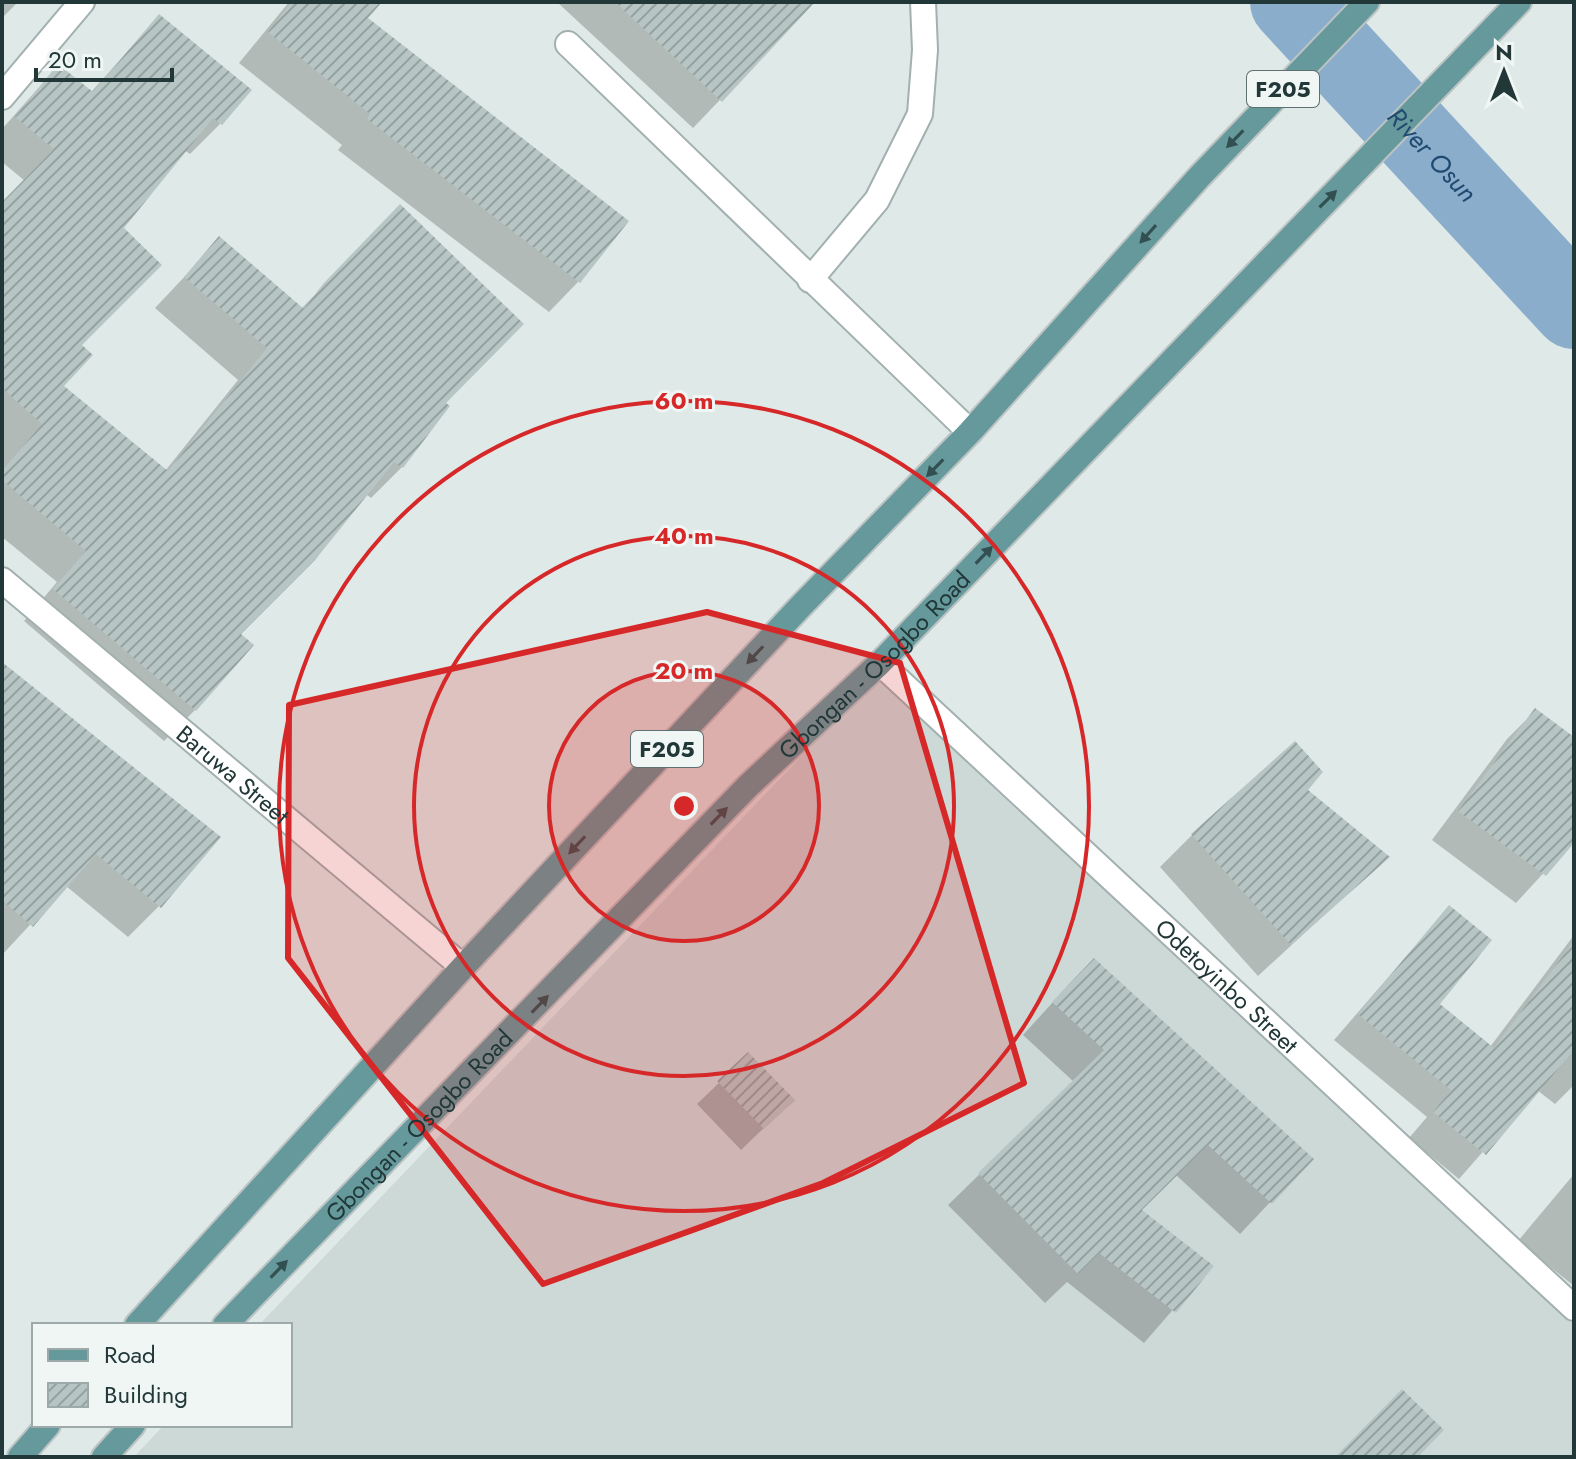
<svg xmlns="http://www.w3.org/2000/svg" width="1576" height="1459" font-family="Jost,sans-serif">
  <style>
    .built { fill: #cdd9d7 }
    .shadow { fill: #0003 }
    .lines { fill: none; stroke-linecap: round; stroke-linejoin: round }
    .river { stroke: #89adcb; stroke-width: 82 }
    .building { fill: url(#building-hatch) }
    .minor-casing { stroke: #a2b0af; stroke-width: 28 }
    .primary-casing { stroke: #bcc3c3; stroke-width: 28 }
    .minor { stroke: #fff; stroke-width: 24 }
    .primary { stroke: #66999c; stroke-width: 24 }
    .oneway { fill: #325051 }
    .marked { fill: #d62828; fill-opacity: 0.2; stroke: #d62828; stroke-width: 6; stroke-linejoin: round }
    .ring { fill: none; stroke: #d62828; stroke-width: 4 }
    .labels { text-anchor: middle; dominant-baseline: central; stroke-width: 6; stroke-linejoin: round; paint-order: stroke }
    .shield { fill: #eff6f4; stroke: #5f7070; stroke-width: 2 }
    .shield-label { font-size: 22px; font-weight: bold; fill: #213738 }
    .street-label { font-size: 24px; fill: #213738; stroke: #eff6f4 }
    .water-label { font-size: 26px; font-style: italic; fill: #204a6f; stroke: #eff6f4 }
    .centre { fill: #d62828; stroke: #eff6f4; stroke-width: 4 }
    .ring-label { font-size: 24px; text-anchor: middle; font-weight: bold; fill: #d62828; stroke: #eff6f4; stroke-width: 6; stroke-linejoin: round; paint-order: stroke }
  </style>
  <defs>
    <pattern id="building-hatch" width="6" height="6" patternUnits="userSpaceOnUse" patternTransform="scale(2)"><rect width="6" height="6" fill="#b7c6c4"/><path d="M-1 1l2-2M0 6l6-6M5 7l2-2" fill="none" stroke="#94a2a0"/></pattern>
  </defs>
  <rect width="100%" height="100%" fill="#dfe9e7"/>
  <path class="built" d="M876,678L1574,1323V1457H134L164,1425H290V1325H259Z"/>
  <path class="shadow" d="M2,2H18L2,18Z
    M289,2H352L365,19L626,221L578,282L549,312L338,150L342,145L239,63Z
    M557,2H814L693,128Z
    M159,17L220,124L190,154L184,150L121,228L61,386L165,471L238,380L155,308L220,239L301,309L370,238L443,403L402,467L371,498L366,494L238,634L195,710L164,741L24,621L57,582L2,537V205L25,181L2,162V129L58,66L91,92Z
    M2,664L159,906L128,937L66,886L2,955Z
    M1535,711L1574,740V840L1516,903L1432,840L1507,739Z
    M1306,791L1387,857L1258,976L1160,867L1192,835Z
    M1449,907L1437,1004L1490,1047L1574,935V1085L1555,1104L1537,1090L1459,1179L1409,1138L1427,1117L1334,1040Z
    M1063,991L1311,1159L1240,1234L1176,1175L1140,1210L1211,1266L1144,1343L1067,1282L1045,1303L948,1205L1074,1082L1023,1035Z
    M748,1055L770,1122L741,1150L697,1104Z
    M1574,1174V1286L1518,1241Z"/>
  <g class="lines">
    <path class="river" id="s1" d="M1291,2L1574,308"/>
  </g>
  <path class="building" d="M292,2H382L368,18L629,221L580,283L367,119L370,114L268,32Z
    M615,2H815L722,102Z
    M159,14L252,90L222,125L213,118L124,228L162,265L82,345L93,355L64,386L168,471L267,348L184,277L219,236L304,309L323,284L400,204L524,324L446,403L450,406L403,468L394,462L315,560L241,634L254,645L196,711L53,589L86,551L2,480V471L42,424L2,388V202L54,149L15,117L58,64L93,92Z
    M2,662L221,837L161,908L96,854L33,927L2,900Z
    M1535,708L1574,737V843L1546,876L1458,811Z
    M1295,741L1323,772L1308,790L1390,857L1291,945L1191,834Z
    M1449,905L1492,940L1440,1004L1494,1048L1574,941V1050L1486,1155L1433,1112L1451,1090L1358,1014Z
    M1094,958L1314,1159L1272,1204L1208,1145L1142,1210L1214,1266L1176,1313L1099,1253L1078,1274L978,1173L1104,1050L1052,1002Z
    M748,1052L795,1100L764,1129L717,1081Z
    M1402,1389L1444,1430L1418,1457H1335Z"/>
  <g class="lines">
    <g class="minor-casing">
      <g id="minor">
        <path d="M568,44L970,432"/>
        <path d="M2,97L82,2"/>
        <path d="M810,280L877,200L920,114L925,50L923,2"/>
        <path id="s2" d="M2,580L463,967"/>
        <path id="s3" d="M880,663L1574,1308"/>
      </g>
    </g>
    <g class="primary-casing">
      <g id="primary">
        <path d="M137,1325L463,967L799,608L970,432L1200,176L1367,2"/>
        <path id="s4" d="M225,1325L748,786L880,663L1519,2"/>
        <path d="M20,1457L48,1425"/>
        <path d="M104,1457L133,1425"/>
      </g>
    </g>
    <use href="#minor" class="minor"/>
    <use href="#primary" class="primary"/>
  </g>
  <defs><path id="oneway-solid" d="M-6-.8H1V-3.2L6.5 0L1 3.2V.8H-6Z" transform="scale(2)"/></defs>
  <g class="oneway">
    <use href="#oneway-solid" transform="translate(1235 139) rotate(134)"/>
    <use href="#oneway-solid" transform="translate(1328 199) rotate(-45)"/>
    <use href="#oneway-solid" transform="translate(1148 234) rotate(132)"/>
    <use href="#oneway-solid" transform="translate(935 468) rotate(134)"/>
    <use href="#oneway-solid" transform="translate(984 555) rotate(-46)"/>
    <use href="#oneway-solid" transform="translate(755 655) rotate(133)"/>
    <use href="#oneway-solid" transform="translate(719 816) rotate(-46)"/>
    <use href="#oneway-solid" transform="translate(577 845) rotate(133)"/>
    <use href="#oneway-solid" transform="translate(540 1004) rotate(-46)"/>
    <use href="#oneway-solid" transform="translate(279 1269) rotate(-46)"/>
  </g>
  <path class="marked" d="M707,612L900,663L1024,1083L823,1183L543,1284L288,958L289,705Z"/>
  <circle cx="684" cy="806" r="135" fill="#d62828" fill-opacity=".12"/>
  <g class="ring">
    <circle cx="684" cy="806" r="135"/>
    <circle cx="684" cy="806" r="270"/>
    <circle cx="684" cy="806" r="405"/>
  </g>
  <g class="labels">
    <g class="shield">
      <rect x="1247" y="71" width="72" height="36" rx="6"/>
      <rect x="631" y="731" width="72" height="36" rx="6"/>
    </g>
    <g class="shield-label">
      <text x="1283" y="89">F205</text>
      <text x="667" y="749">F205</text>
    </g>
    <g class="street-label">
      <text stroke="none"><textPath href="#s4" startOffset="926">Gbongan - Osogbo Road</textPath></text>
      <text stroke="none"><textPath href="#s2" startOffset="302">Baruwa Street</textPath></text>
      <text stroke="none"><textPath href="#s3" startOffset="474">Odetoyinbo Street</textPath></text>
      <text stroke="none"><textPath href="#s4" startOffset="278">Gbongan - Osogbo Road</textPath></text>
    </g>
    <g class="water-label">
      <text stroke="none"><textPath href="#s1" startOffset="208">River Osun</textPath></text>
    </g>
  </g>
  <circle cx="684" cy="806" r="12" class="centre"/>
  <g class="ring-label">
    <text x="684" y="409">60 m</text>
    <text x="684" y="544">40 m</text>
    <text x="684" y="679">20 m</text>
  </g>
  <rect width="1576" height="1459" fill="none" stroke="#213738" stroke-width="8"/>
  <rect x="32" y="1323" width="260" height="104" fill="#eff6f4" stroke="#9daaa9" stroke-width="2"/>
  <rect x="48" y="1349" width="40" height="12" fill="#66999c" stroke="#9daaa9" stroke-width="2"/>
  <text x="104" y="1363" font-size="24" fill="#213738">Road</text>
  <rect x="48" y="1383" width="40" height="24" fill="url(#building-hatch)" stroke="#9daaa9" stroke-width="2"/>
  <text x="104" y="1403" font-size="24" fill="#213738">Building</text>
  <g transform="translate(1504 72)" stroke="#eff6f4" stroke-width="6" paint-order="stroke">
  <path d="M0-6L14 30L0 20L-14 30Z" fill="#213738"/>
  <text y="-12" font-size="22" font-weight="bold" text-anchor="middle" fill="#213738">N</text>
  </g>
  <path d="M36 68v12h136v-12" fill="none" stroke="#213738" stroke-width="4"/>
  <text x="48" y="68" font-size="24" fill="#213738" stroke="#eff6f4" stroke-width="6" paint-order="stroke">20 m</text>
</svg>
